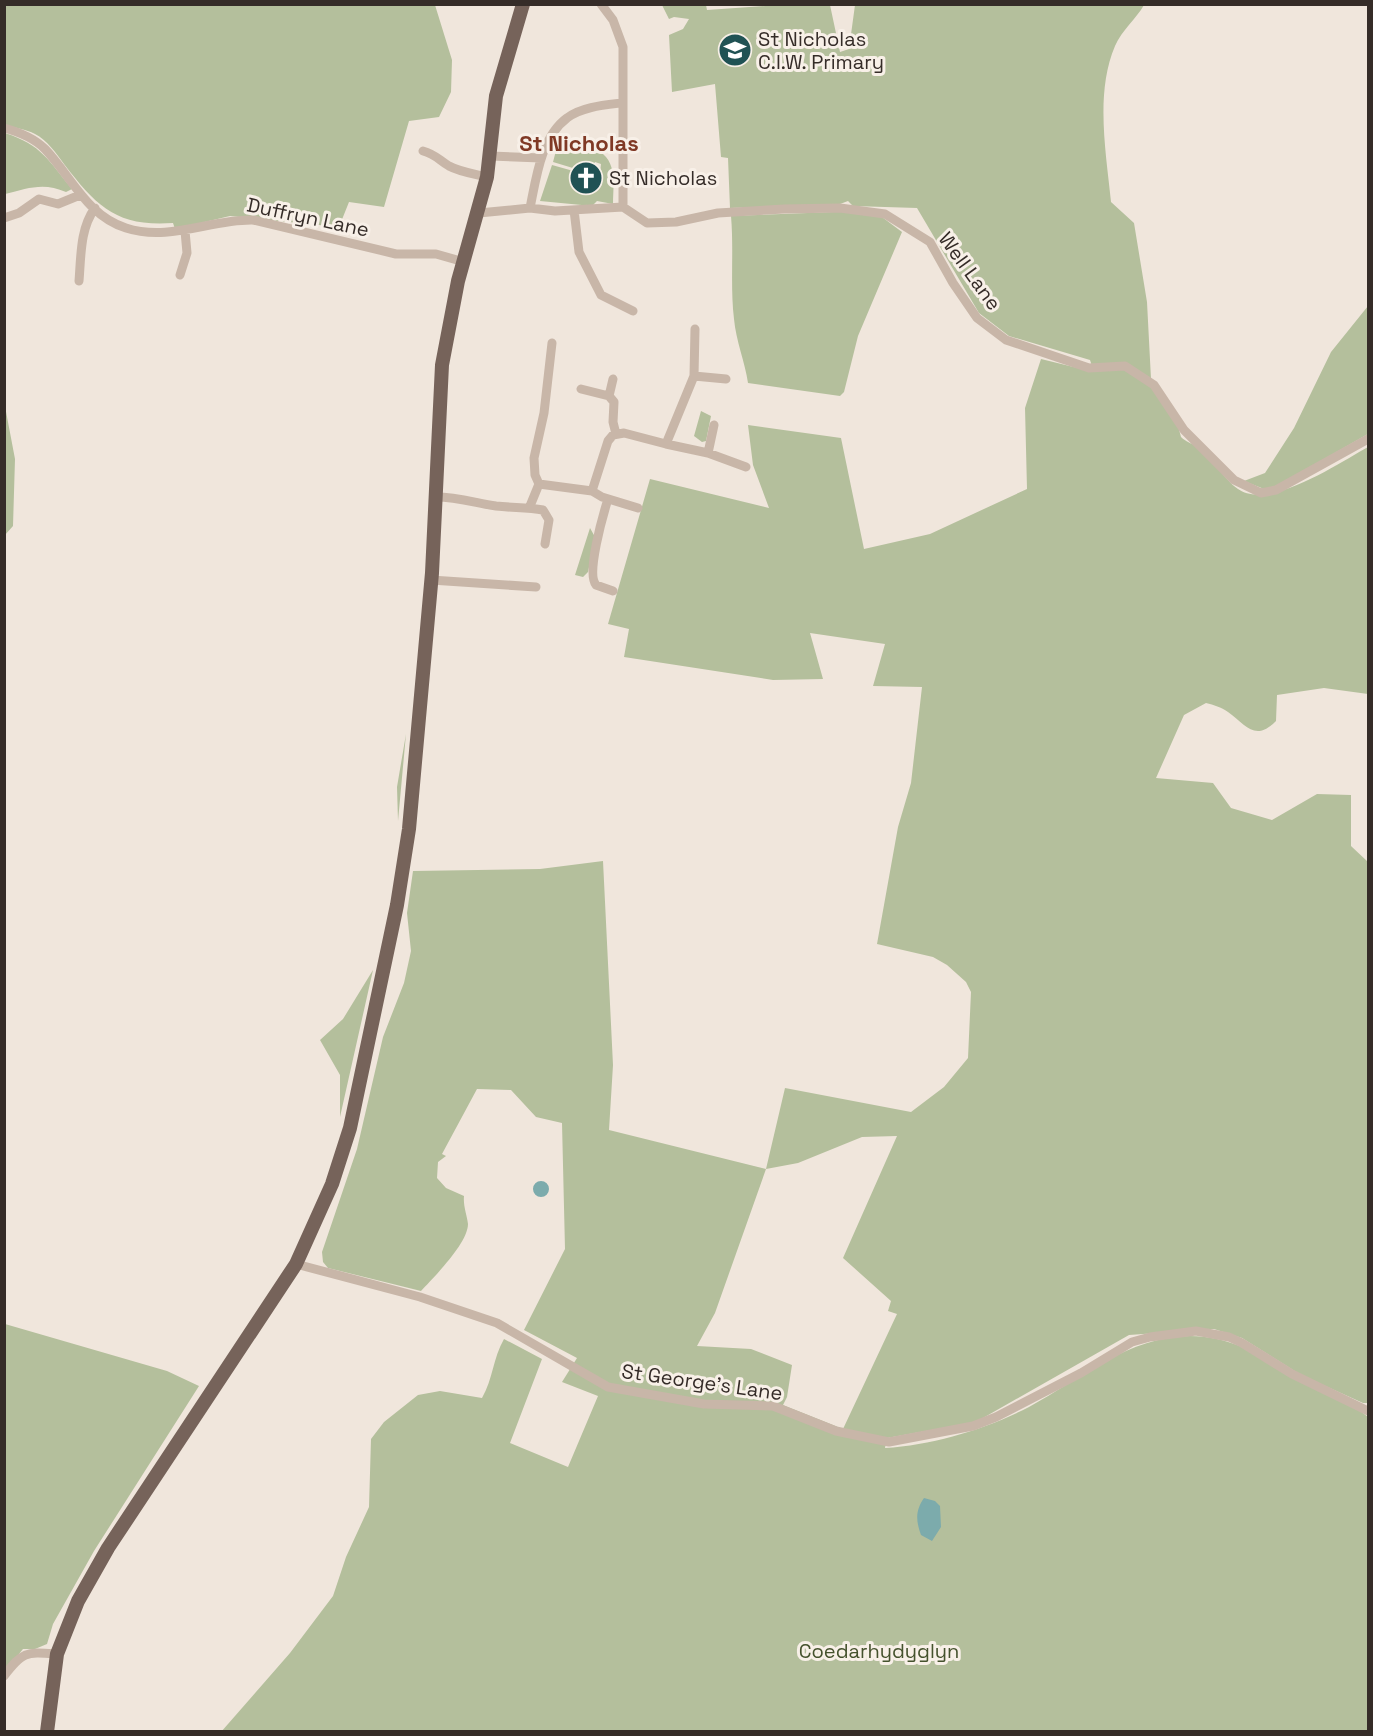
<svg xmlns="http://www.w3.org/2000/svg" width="1373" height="1736" font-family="'Space Grotesk',sans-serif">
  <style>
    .green { fill: #b4bf9c; fill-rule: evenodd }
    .water { fill: #7cabac }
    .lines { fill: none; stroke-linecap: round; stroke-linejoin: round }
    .street { stroke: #c8b6a8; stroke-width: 9 }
    .primary { stroke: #76635a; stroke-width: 14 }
    .labels { text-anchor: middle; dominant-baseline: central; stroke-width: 6; stroke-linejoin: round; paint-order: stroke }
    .poi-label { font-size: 20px; fill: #352c28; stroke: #f8f0e8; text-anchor: start }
    .street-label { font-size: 20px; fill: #352c28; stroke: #f8f0e8 }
    .park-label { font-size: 20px; fill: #45522d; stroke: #f8f0e8 }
    .quarter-label { font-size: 22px; font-weight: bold; fill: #803925; stroke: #f8f0e8 }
  </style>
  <rect width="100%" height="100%" fill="#f0e6dc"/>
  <path class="green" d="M4,5H435L452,60L451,92L439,117L409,121L384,207L349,202L339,227L230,216L175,229L173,223C117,227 97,207 64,164C56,153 47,140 35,134C26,129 14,128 5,125Z
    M662,5H706L707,10L780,5H830L840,52L849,49L855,5H1144C1136,19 1122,30 1115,46C1095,93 1106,152 1111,202L1134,223L1147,302L1151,379L1177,422L1181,437C1186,442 1191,443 1196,446C1213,456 1222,478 1238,489C1268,511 1341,462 1368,447V694L1324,688L1277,695L1276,721C1255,742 1246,725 1228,712C1221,707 1214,705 1206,703L1184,715L1156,778L1213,783L1231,808L1272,820L1317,794L1351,795V846L1368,862V1403H1363L1301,1375L1242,1338L1214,1329L1129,1335L976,1422L887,1438L885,1448C933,1445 986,1429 1029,1407C1088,1375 1144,1323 1217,1339C1259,1348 1320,1389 1359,1410L1368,1417V1731L221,1732L290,1653L333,1596L346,1557L369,1507L371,1439L384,1422L418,1395L440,1391L482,1398C493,1379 493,1358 504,1339L542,1359L510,1443L568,1467L598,1396L562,1382L577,1358L524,1330L565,1249L562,1123L536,1117L511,1090L477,1089L442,1154L446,1156L438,1162L437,1178L446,1188L464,1196C463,1206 467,1215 468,1224C468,1243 434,1277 421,1291L328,1268L323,1262L322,1252L357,1149L383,1037L404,983L411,951L407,913L413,871L540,869L603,861L613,1065L609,1130L766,1169L785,1088L911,1112L944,1087L968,1058L971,992L966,982L947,965L933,957L877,944L898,827L911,783L922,687L873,686L885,644L810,633L823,679L773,680L624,657L629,629L608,624L650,479L769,508L753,465L748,425L841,438L864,549L930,534L1027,489L1025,408L1041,359L1094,372L1090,360L1009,336L979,313L917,208L853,206L848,201L840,204L730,208L728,158L721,157L715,84L672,92L669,35L683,29L689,19L674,17L669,19ZM897,1136L843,1258L891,1301L888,1311L897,1314L843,1429L783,1405L787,1397L792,1365L751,1349L697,1346L715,1313L766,1169L798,1163L862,1137Z
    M5,133C42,145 48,160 72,189L66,192C44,182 28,188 5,194Z
    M557,147L603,154C617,166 613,187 613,204L597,201L592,206L540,201L552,165L584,174L579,189L592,193L599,183L601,164L595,162L590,172H586L553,162Z
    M859,211L878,214L902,232L858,336L844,392L840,396L748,383C745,362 736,341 734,319C730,285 734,251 731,216Z
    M1368,306V434L1277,486L1264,489L1244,481L1265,473L1294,428L1331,352Z
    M4,401L15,459L13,526L5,535Z
    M701,411L711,416L706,441L702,442L694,436Z
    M590,528L595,537L588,572L583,577L575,575Z
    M406,734L398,821L397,787Z
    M373,970L340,1117V1075L320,1040L343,1019Z
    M5,1324L167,1371L199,1386L94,1551L53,1624L47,1644L35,1649H23L5,1671Z"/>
  <path class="water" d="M533 1189a8 8 0 1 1 16 0a8 8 0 1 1-16 0Z
    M924,1498L935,1501L940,1506L941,1527L932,1541L921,1535C916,1521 915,1511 924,1498Z"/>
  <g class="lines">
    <path class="street" d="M601,4L613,20L623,47V207
      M4,128C19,132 34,138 45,149C71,176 87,216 126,228C169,242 211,219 253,220L396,254H436L464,262
      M423,151C435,154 439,160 449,166C460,172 475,174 487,177
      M490,156L541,158
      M530,208C536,179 541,137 567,118C581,107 604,105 621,103
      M574,210L579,252L601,295L633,311
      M479,213L530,208L555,211L623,207L647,223L676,222L718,213L784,209L840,208L885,214L930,242L953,283L977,318L1006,340L1089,368L1125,366L1154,385L1184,430L1234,480L1261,493L1276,490L1368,439
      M4,218L19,213L39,199L58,204L80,195
      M180,275L187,253L185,231
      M79,281C81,257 80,228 95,208
      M694,376L726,379
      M581,389L609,396L614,402L613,422L616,434
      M609,396L613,379
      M666,444L708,453L746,467
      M708,453L714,425
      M539,484L592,491L602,497L638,508
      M592,491L608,441L613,435L624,433L666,444L694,376L695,329
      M436,497C457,497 476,503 496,506C513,508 527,507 543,510L549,520L545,544
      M608,499C603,515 586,574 596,585L613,591
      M530,506L539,484L535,475L534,458L544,413L552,343
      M431,580L536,587
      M296,1264L420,1297L497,1323L608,1387L704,1404L773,1406L836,1431L889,1442L973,1426L996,1417L1081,1373L1132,1342L1150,1337L1196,1331L1229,1337L1242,1343L1292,1374L1368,1411
      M4,1676C23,1651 26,1652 57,1654"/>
    <path class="primary" d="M47,1732L57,1654L78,1601L108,1548L296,1264L332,1184L350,1128L397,905L409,829L432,573L442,365L458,281L487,177L496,96L523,4"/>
  </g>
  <defs>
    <g id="school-disc" transform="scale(1.725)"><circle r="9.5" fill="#205254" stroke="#f8f0e8"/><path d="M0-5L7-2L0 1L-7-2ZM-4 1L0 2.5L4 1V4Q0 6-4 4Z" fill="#fff"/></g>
    <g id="church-disc" transform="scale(1.725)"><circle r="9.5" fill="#205254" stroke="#f8f0e8"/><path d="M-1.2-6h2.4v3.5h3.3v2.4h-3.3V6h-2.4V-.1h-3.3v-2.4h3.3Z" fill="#fff"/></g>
  </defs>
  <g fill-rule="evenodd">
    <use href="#school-disc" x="735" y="50"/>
    <use href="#church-disc" x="586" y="178"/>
  </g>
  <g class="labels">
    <g class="poi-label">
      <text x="758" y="39">St Nicholas<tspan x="758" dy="23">C.I.W. Primary</tspan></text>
      <text x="609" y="178">St Nicholas</text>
    </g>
    <g class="street-label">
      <text transform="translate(308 217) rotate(12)">Duffryn Lane</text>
      <text transform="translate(970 271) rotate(54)">Well Lane</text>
      <text transform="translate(702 1382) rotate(8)">St George's Lane</text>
    </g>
    <g class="park-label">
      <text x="879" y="1651">Coedarhydyglyn</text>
    </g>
    <g class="quarter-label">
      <text x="579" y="143">St Nicholas</text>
    </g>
  </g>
  <rect width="1373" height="1736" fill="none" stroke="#352c28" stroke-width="12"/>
</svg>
